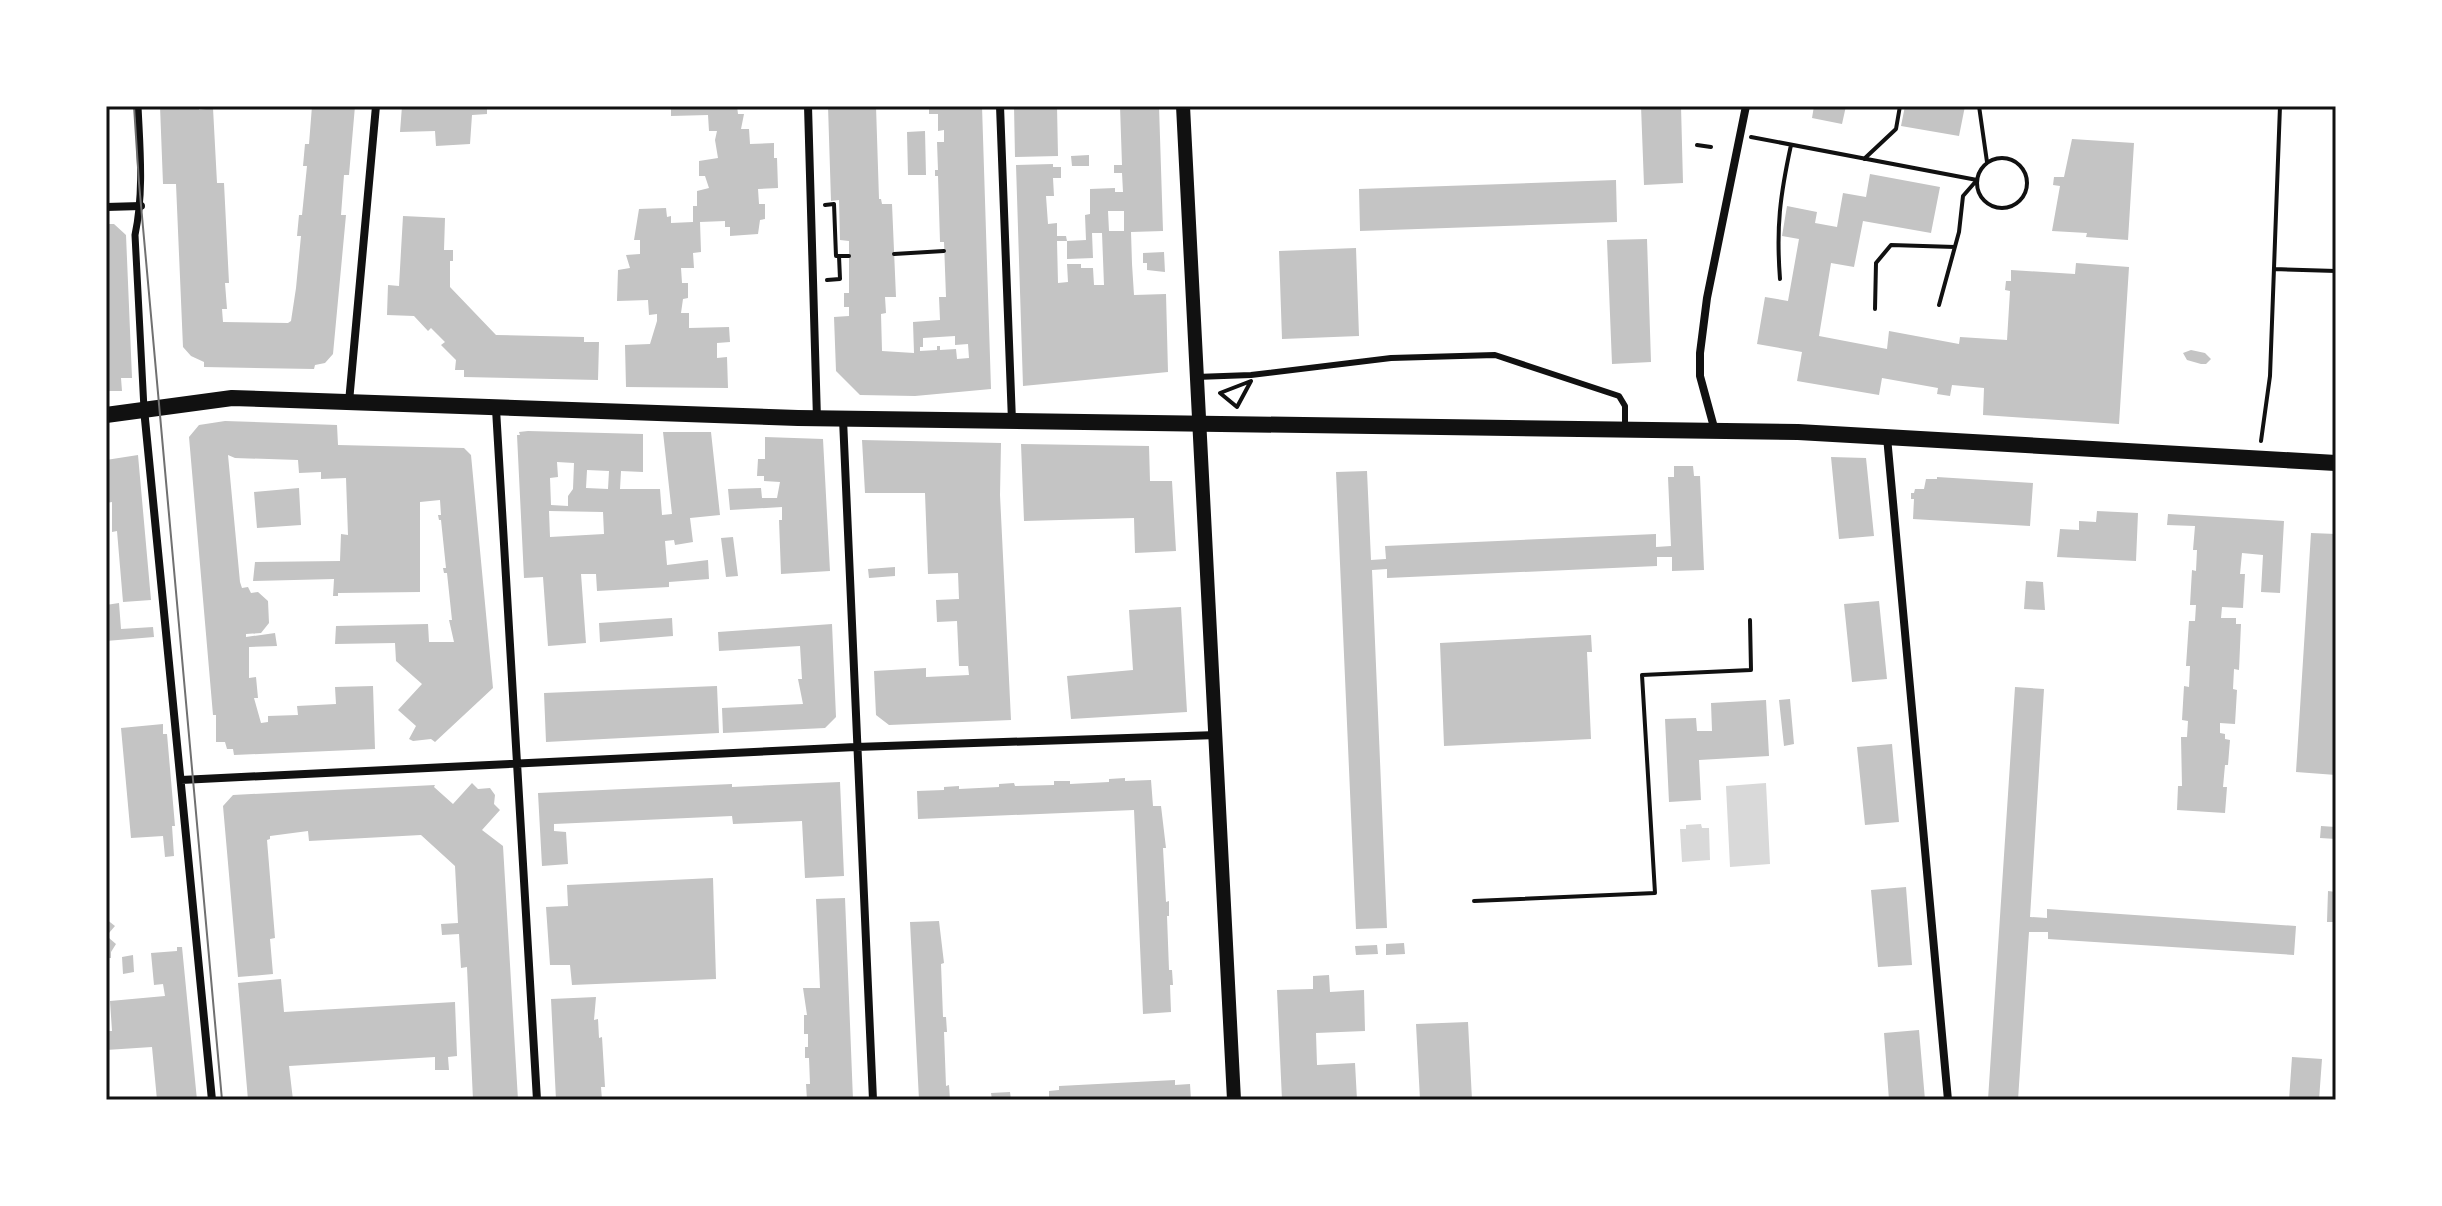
<svg xmlns="http://www.w3.org/2000/svg" width="2442" height="1206" font-family="'DM Sans',sans-serif">
  <style>
    .water { fill: #d9d9d9 }
    .building { fill: #c4c4c4; fill-rule: evenodd }
    .lines { fill: none; stroke-linecap: round; stroke-linejoin: round }
    .path { stroke: #111; stroke-width: 4 }
    .service { stroke: #111; stroke-width: 6 }
    .pedestrian { stroke: #111; stroke-width: 7 }
    .minor { stroke: #111; stroke-width: 8 }
    .tertiary { stroke: #111; stroke-width: 14 }
    .secondary { stroke: #111; stroke-width: 16 }
    .tram { stroke: #707070; stroke-width: 2 }
    .neatline { fill: none; stroke: #111; stroke-width: 3 }
  </style>
  <rect width="100%" height="100%" fill="#fff"/>
  <path class="water" d="M1766,783L1770,864L1730,867L1726,786Z
    M1701,824L1702,828H1709L1710,860L1682,862L1680,829H1686V825Z"/>
  <path class="building" d="M160,106H199V110L213,108L217,183H224L229,283H225L227,309H222L223,322L288,323L291,321L296,288L301,236H297L299,215H302L307,166H303L305,144H309L312,106H355L349,175H344L341,215H346L333,354L325,363L315,365L314,369L204,367V362L191,356L183,347L176,184H163Z
    M402,106H487V114L472,115L470,144L436,146L435,131L400,132Z
    M671,106H737L738,114H744L741,129H749L750,144L774,143V158H777L778,188L758,189L759,204H765V219L760,220L758,234L730,236V227H725V221L700,222L701,252L693,253L694,268H681L682,283H688V298L683,299L681,313H689V328L729,327L730,342L717,343V358L727,357L728,388L626,387L625,345L650,344L657,321V314L649,315L648,300L617,301L618,270L630,268L626,255L640,254V240H634L639,209L666,208L667,217L671,216V223L693,222V206H697V191L709,188L705,176H699V161L718,158L715,140L717,131H709L708,115L671,116Z
    M828,106H876L879,199H881L882,204H892L896,297H885L886,313L881,314L882,351L914,353L913,322L940,320L939,297H946L944,242H940L938,176H935V170H938L937,142H944V130L938,131V114H929V106H982L991,389L915,396L860,395L836,371L834,317L849,316V307H844V293H849V241L840,240L839,200L831,201ZM955,336V345L968,344L969,358L957,359L956,349L940,350V346H937V350L920,351V347H923V338Z
    M1014,106H1057L1058,156L1015,157Z
    M1120,106H1159L1163,231L1131,232L1132,264L1134,295L1166,294L1168,372L1023,386L1016,165L1053,164V167H1061V178H1053L1054,196H1046L1048,224L1057,223V236H1066L1067,241H1057L1058,283L1068,282L1067,264H1081V268H1093L1094,285H1104L1102,233H1092L1093,258L1067,259V241L1086,240L1085,215L1090,214V189L1115,188V192H1123L1122,173H1114V165H1122ZM1108,211H1124V231H1109Z
    M1641,106H1681L1683,183L1644,185Z
    M1814,106H1846L1842,124L1812,118Z
    M1905,106H1965L1959,136L1901,126Z
    M925,131L926,175H908L907,132Z
    M2072,139L2134,143L2128,240L2086,237L2087,233L2052,231L2060,186L2053,185L2054,177H2064Z
    M1089,155V166H1072L1071,156Z
    M1870,174L1940,187L1931,233L1863,221L1854,267L1831,263L1819,336L1887,349L1889,331L1959,344L1960,337L2007,340L2010,291L2005,290L2006,281H2011V270L2075,274L2076,263L2129,267L2119,424L1983,415L1984,388L1952,385L1950,396L1937,394L1938,388L1882,378L1879,395L1797,381L1802,352L1757,344L1765,297L1788,301L1799,239L1782,236L1787,206L1817,212L1815,223L1837,227L1843,193L1866,197Z
    M1616,180L1617,222L1360,231L1359,189Z
    M403,216L445,218L444,250H453V261H450V287L496,335L584,337V342H599L598,380L464,377V370H455L456,360L441,345L445,342L431,328L428,331L414,316L387,315L388,285L399,286Z
    M106,224H114L126,235L132,378H121L122,391H106Z
    M1647,239L1651,362L1612,364L1607,240Z
    M1356,248L1359,336L1282,339L1279,251Z
    M1164,252L1165,272L1147,270V263H1143V253Z
    M2191,350L2205,353L2211,359L2206,364H2201L2187,360L2183,353Z
    M225,421L337,425L338,445L464,448L471,455L493,688L435,742L431,739L413,741L409,739L416,726L398,710L422,684L396,661L395,643L335,644L336,626L428,624L429,642H454L449,620H452L447,573H444L443,568H446L441,520H439L438,515H441L440,500L420,502V592L338,593V596H333L334,579L253,581L255,562L340,561L341,534L348,535L346,478L321,479V472L299,473L298,460L235,458L228,455L240,582L242,588L248,587L251,593L258,592L268,601L269,623L261,633L246,634V637L275,633L277,646L249,647V678L256,677L258,698H254L261,723L268,722V716L298,715L297,706L336,704L335,687L373,686L375,749L234,755L233,749H227L225,742H216V715H213L189,437L199,425Z
    M528,431L643,434V472L621,471L620,489H660L662,515L672,514L663,432H711L720,515L690,518L693,542L675,545L674,540L665,541L667,565L708,560L709,579L669,582V587L597,591L596,574H581L586,643L548,646L543,577L524,578L517,435H520L519,432ZM557,462L574,463L573,489L568,496V506L551,505L550,478L558,477ZM587,470L609,471L608,489L586,488ZM549,511L603,512L604,534L550,537Z
    M765,437L823,439L830,571L781,574L779,520H782V507L730,510L728,489L761,488L762,498H777L780,482L764,481V476H757L758,459H765Z
    M862,440L1001,443L1000,495L1011,720L889,725L876,715L874,671L926,668V677L969,675L968,666H959L957,621L937,622L936,600L959,599L958,573L928,574L925,493H865Z
    M1021,444L1149,446L1150,481H1172L1176,551L1135,553L1134,518L1024,521Z
    M138,455L151,600L123,602L117,531L112,532V502L106,503V460Z
    M1831,457L1866,458L1874,536L1839,539Z
    M1674,466H1693L1694,476H1700L1704,570L1672,571V557H1657V566L1387,578V569L1372,570L1387,928L1356,929L1336,472L1367,471L1371,560L1386,559L1385,546L1656,534V547L1671,546L1668,477H1674Z
    M1937,477L2033,483L2030,526L1913,519L1914,499H1911V493H1914L1915,489H1924L1926,479H1937Z
    M299,488L301,525L257,528L254,492Z
    M2097,511L2138,513L2136,561L2057,557L2060,529L2079,530V521L2096,522Z
    M2168,514L2284,521L2280,593L2261,592L2263,555L2242,553L2240,574H2245L2243,608L2222,607L2221,618H2236V624H2241L2239,670L2234,669L2233,689L2237,690L2235,724L2220,723V733L2225,734V739L2230,740L2228,765H2225L2223,787H2227L2225,813L2177,810L2178,786H2182L2181,737H2187L2188,721L2182,720L2184,686L2189,687L2190,666H2186L2189,621H2195L2196,605H2190L2192,570L2196,571L2197,550H2193L2195,526L2167,525Z
    M2311,533L2336,534V775L2296,772Z
    M733,537L738,576L726,577L721,538Z
    M895,567V576L869,578L868,569Z
    M2026,581L2043,582L2045,610L2024,609Z
    M1879,601L1887,679L1852,682L1844,604Z
    M119,603L121,629L153,627L154,637L106,641V605Z
    M1181,607L1187,712L1071,719L1067,676L1133,670L1129,610Z
    M672,618L673,636L600,642L599,623Z
    M832,624L836,717L825,728L723,733L722,708L803,704L798,679H802L800,646L719,651L718,632Z
    M1591,635L1592,652H1587L1591,739L1444,746L1440,643Z
    M717,686L719,733L546,742L544,693Z
    M2015,687L2044,689L2030,917L2047,918V909L2296,926L2294,955L2048,939V932H2029L2018,1100H1988Z
    M1790,699L1794,744L1784,746L1779,700Z
    M1766,700L1769,756L1699,760L1701,800L1669,802L1665,719L1696,718L1697,731H1712L1711,703Z
    M163,724V734H167L175,826H172L174,856L165,857L163,836L131,838L121,728Z
    M1892,744L1899,822L1865,825L1857,747Z
    M1125,778V781L1151,780L1153,806H1161L1166,848H1163L1166,902L1169,901V916H1167L1169,970H1172L1173,985H1170L1171,1012L1143,1014L1134,810L918,819L917,791L944,790V787L959,786V789L999,787V784L1014,783L1015,786L1054,785V781H1070V784L1109,782V779Z
    M840,782L844,876L805,878L802,821L733,824L732,816L554,824V831L566,832L568,864L542,866L538,793L732,784V787Z
    M472,783L478,789L490,788L495,795L494,804L500,810L482,830L503,846L518,1100H473L467,967L461,968L459,934L442,935L441,924L458,923L455,866L421,835L309,841L308,831L270,836V839L267,840L275,938L270,939L273,974L238,977L223,806L233,795L435,785L434,787L453,804Z
    M2321,826L2336,827V839L2320,838Z
    M713,878L716,979L572,985L570,965H550L546,907L568,906L567,885Z
    M1906,887L1912,965L1878,967L1871,890Z
    M2328,891L2336,892V922H2327Z
    M845,898L853,1100H807L806,1084H810L809,1058H805V1047H808V1034H804V1015H807L803,988H820L816,899Z
    M106,919L115,926L109,933V938L116,944L111,952V958H106Z
    M939,921L944,963L941,964L943,1017H946L947,1032H944L946,1086L949,1085L950,1100H919L910,922Z
    M1404,943L1405,954L1386,955V944Z
    M1377,945L1378,954L1356,955L1355,946Z
    M177,947H182L197,1100H157L152,1047L106,1050V1024L109,1031H112L110,1001L165,996L163,984L154,985L151,953L177,951Z
    M133,955L134,972L123,974L122,957Z
    M1329,975L1330,992L1364,990L1365,1031L1316,1033L1317,1065L1355,1063L1357,1100H1282L1277,990L1313,989V976Z
    M281,979L284,1012L455,1002L457,1056L448,1057L449,1070H435V1057L289,1066L293,1100H248L238,983Z
    M596,997L594,1020L598,1019L599,1038L602,1037L605,1087H601L602,1100H556L551,999Z
    M1468,1022L1472,1100H1420L1416,1024Z
    M1919,1030L1925,1100H1889L1884,1033Z
    M2292,1057L2322,1059L2319,1100H2289Z
    M1175,1080V1085L1190,1084L1191,1100H1049V1091L1059,1090V1086Z
    M1010,1092L1011,1100H992L991,1093Z"/>
  <g class="lines">
    <path class="path" d="M1979,106L1987,162
      M1751,137L1977,180L1963,196L1959,232L1939,305
      M1697,145L1711,147
      M1977 183a25 25 0 1 1 50 0a25 25 0 1 1-50 0Z
      M1864,159L1896,129L1900,106
      M825,205L834,204L836,256H849
      M894,254L944,251
      M2274,269L2336,271
      M1780,279C1776,227 1780,196 1791,145
      M827,280L840,279L839,256
      M1875,309L1876,263L1891,245L1955,247
      M1251,381L1237,407L1220,393Z
      M2261,441L2270,376L2280,106
      M1474,901L1655,893L1642,675L1751,670L1750,620"/>
    <path class="service" d="M1196,377L1251,375L1391,358L1495,355L1619,396L1625,406V427"/>
    <path class="pedestrian" d="M138,106C140,150 144,192 135,235L144,409"/>
    <path class="minor" d="M808,106L817,419
      M1000,106L1012,421
      M106,207L141,206
      M349,402L376,106
      M144,409L212,1100
      M496,409L537,1100
      M843,419L873,1100
      M1715,431L1700,376V353L1707,298L1746,106
      M1887,437L1948,1100
      M181,780L856,747L1217,735"/>
    <path class="tertiary" d="M1183,106C1198,437 1219,769 1234,1100"/>
    <path class="secondary" d="M106,415L232,398L798,418L1798,432L2336,463"/>
    <path class="tram" d="M134,106L139,183L222,1100"/>
  </g>
  <rect width="2442" height="1206" fill="none" stroke="#ffffff" stroke-width="216"/>
  <rect x="108" y="108" width="2226" height="990" class="neatline"/>
</svg>
